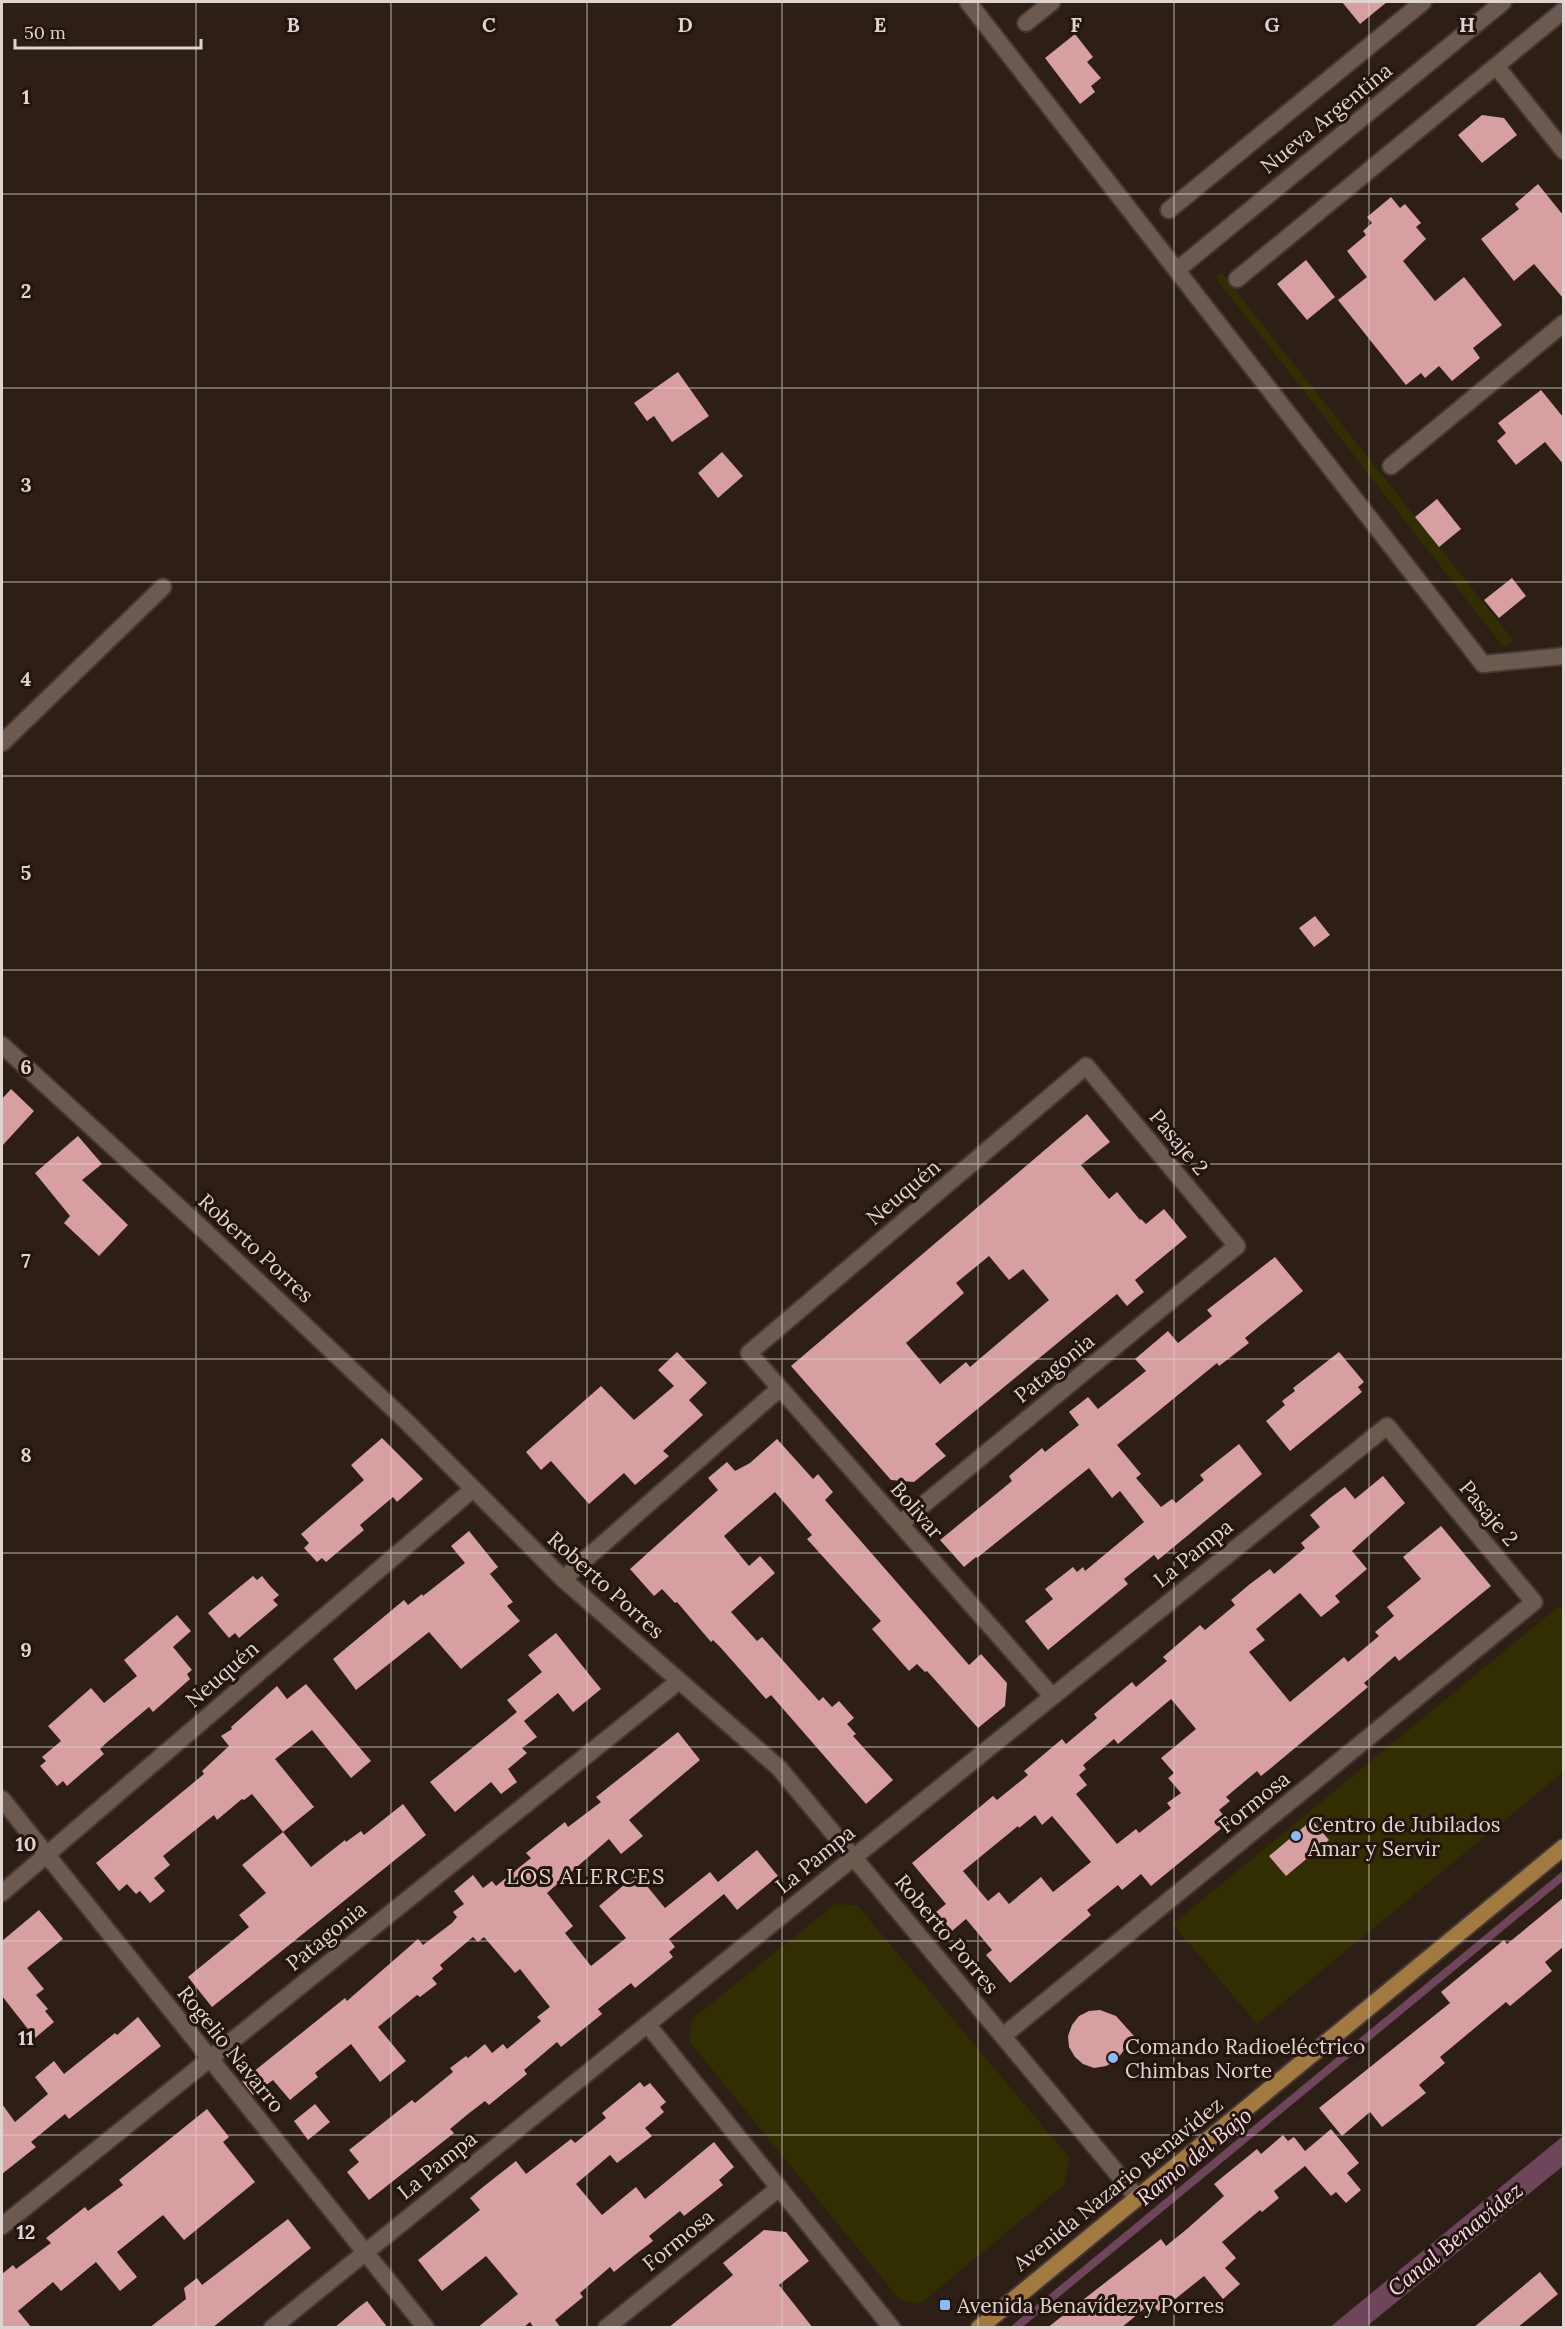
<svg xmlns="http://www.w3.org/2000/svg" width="1565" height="2329" font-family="Lora,serif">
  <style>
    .green { fill: #312e02 }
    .water { fill: #6f455b }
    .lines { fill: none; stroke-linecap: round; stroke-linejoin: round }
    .stream { stroke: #6f455b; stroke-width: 8 }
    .building { fill: #d79fa1; fill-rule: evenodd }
    .minor-casing { stroke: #453834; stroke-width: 20 }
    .primary-casing { stroke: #453834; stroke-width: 20 }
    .minor { stroke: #6c5950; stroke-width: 16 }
    .primary { stroke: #a17941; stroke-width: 16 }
    .grid { fill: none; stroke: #dfd4cf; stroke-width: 1.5; stroke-opacity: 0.55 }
    .poi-dot { fill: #8bb9fc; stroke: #23140d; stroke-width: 2 }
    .labels { text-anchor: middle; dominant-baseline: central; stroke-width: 6; stroke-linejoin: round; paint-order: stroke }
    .street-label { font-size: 21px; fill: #dfd4cf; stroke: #23140d }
    .poi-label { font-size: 21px; fill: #dfd4cf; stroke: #23140d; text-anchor: start }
    .neighbourhood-label { font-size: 22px; letter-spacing: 1.5px; fill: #dfd4cf; stroke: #23140d }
    .water-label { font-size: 22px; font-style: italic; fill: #f9dae9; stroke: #23140d }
    .grid-label { font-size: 20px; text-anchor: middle; font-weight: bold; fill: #dfd4cf; stroke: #23140d; stroke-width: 6; stroke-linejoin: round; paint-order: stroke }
  </style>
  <rect width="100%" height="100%" fill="#2d1e16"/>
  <path class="green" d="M1221,272L1513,640L1504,648L1215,277Z
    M1559,1606L1564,1612L1563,1772L1257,2024L1173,1924Z
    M835,1904L857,1905L1069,2157L1065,2184L920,2304L899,2299L689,2041L692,2019Z"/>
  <path class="water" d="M1563,2136V2166L1366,2327H1330Z"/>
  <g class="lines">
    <path class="stream" d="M1015,2328L1564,1875"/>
  </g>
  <path class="building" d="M1342,2H1387L1360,24Z
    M1075,34L1093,57L1087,62L1101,78L1091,86L1095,92L1080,104L1045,58Z
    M1482,115L1504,118L1517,135L1482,163L1458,135Z
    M1538,184L1563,215V298L1534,264L1514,281L1481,239L1519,209L1515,204Z
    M1391,197L1400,208L1405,204L1421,223L1416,227L1426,239L1403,261L1435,301L1464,277L1502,325L1473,348L1480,358L1452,381L1439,366L1425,378L1421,373L1406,385L1338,300L1367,277L1347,251L1366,235L1363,231L1372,223L1367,217Z
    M1306,260L1335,297L1307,320L1277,284Z
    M678,372L709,416L672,442L654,416L647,421L634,403Z
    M1541,390L1563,417V464L1545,442L1516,465L1497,441L1506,433L1498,423Z
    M722,452L743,476L718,498L698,473Z
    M1437,499L1461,529L1439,547L1415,517Z
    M1512,578L1526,596L1499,618L1484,600Z
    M1315,916L1330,935L1314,947L1299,928Z
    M11,1089L34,1111L2,1146V1099Z
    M1087,1114L1110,1142L1081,1165L1109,1199L1117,1192L1140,1220L1141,1219L1146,1224L1164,1209L1187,1237L1135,1280L1144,1292L1135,1299L1127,1306L1117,1294L935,1444L946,1456L937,1463L914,1482L891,1480L791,1366ZM989,1256L1009,1280L1023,1269L1049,1300L970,1367L966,1362L940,1384L906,1343L964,1293L956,1283Z
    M78,1136L102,1164L82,1180L128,1225L99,1256L64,1223L70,1216L35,1173Z
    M1275,1257L1303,1291L1245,1338L1249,1343L1219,1366L1217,1363L1117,1445L1141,1474L1136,1478L1161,1507L1172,1499L1176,1503L1204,1480L1200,1475L1239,1444L1262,1474L1158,1560L1154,1555L1124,1579L1128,1584L1048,1650L1025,1621L1053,1599L1045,1589L1073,1567L1077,1572L1083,1567L1085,1571L1144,1522L1120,1491L1112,1498L1089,1468L977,1558L976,1557L964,1567L940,1540L1012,1481L1009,1476L1042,1448L1045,1452L1079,1425L1069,1412L1088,1397L1098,1409L1146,1371L1135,1359L1168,1331L1178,1343L1212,1316L1207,1310Z
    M677,1352L707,1383L689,1400L703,1415L663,1451L669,1456L635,1485L624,1473L589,1504L551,1461L541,1470L526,1452L601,1386L634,1420L674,1386L658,1370Z
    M1339,1352L1364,1382L1358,1387L1362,1392L1290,1451L1266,1421L1285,1405L1282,1401L1295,1391L1293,1388Z
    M382,1438L423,1479L397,1502L393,1497L360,1525L364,1530L326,1562L322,1558L317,1562L304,1548L309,1543L301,1534L364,1480L351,1465Z
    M777,1439L813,1479L818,1474L833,1492L825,1500L969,1665L981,1654L1007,1683L1005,1706L978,1728L927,1671L925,1672L917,1664L909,1671L872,1629L881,1621L807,1539L812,1535L775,1492L724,1536L749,1566L760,1556L775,1573L731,1612L757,1641L762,1637L819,1701L823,1697L832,1707L839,1701L854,1718L847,1724L856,1734L853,1736L893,1780L866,1804L771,1695L766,1699L721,1648L713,1640L711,1642L677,1602L675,1603L662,1589L654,1596L630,1569L718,1490L708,1478L727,1462L735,1471L750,1463Z
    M1383,1476L1405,1503L1352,1551L1367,1569L1335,1596L1340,1602L1321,1617L1300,1593L1256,1629L1265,1640L1249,1652L1290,1702L1344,1657L1348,1662L1379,1636L1375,1632L1394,1616L1387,1607L1421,1579L1403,1557L1441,1526L1491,1586L1399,1661L1395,1656L1364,1683L1368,1687L1271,1768L1261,1776L1257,1771L1226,1797L1230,1801L1219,1810L1229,1822L1205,1842L1151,1886L1141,1874L1122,1890L1118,1885L1087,1910L1091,1915L1010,1983L986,1955L992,1950L966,1919L952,1931L936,1912L946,1904L912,1863L993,1796L997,1800L1028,1775L1024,1771L1062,1739L1066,1744L1097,1718L1094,1714L1132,1682L1136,1687L1167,1661L1163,1657L1200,1625L1205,1630L1235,1605L1231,1600L1250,1584L1270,1569L1274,1574L1305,1548L1301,1543L1320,1527L1310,1515L1329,1499L1345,1487L1355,1499ZM1171,1699L1196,1729L1161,1758L1174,1773L1168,1778L1181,1793L1167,1803L1171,1808L1139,1833L1136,1829L1117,1844L1076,1794L1087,1785L1079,1775L1086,1769L1083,1765L1114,1739L1118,1744ZM1035,1815L1042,1825L1052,1816L1091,1862L1053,1892L1041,1877L1009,1904L999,1892L988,1901L963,1871L1018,1826L1019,1828Z
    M469,1531L498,1567L490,1574L513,1602L507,1606L520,1621L461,1669L429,1632L356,1690L333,1659L404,1600L408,1605L422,1594L423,1596L465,1563L451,1546Z
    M253,1576L257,1580L262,1576L271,1587L279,1595L273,1600L278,1605L239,1638L235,1633L229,1638L208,1613Z
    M177,1615L191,1631L173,1647L192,1670L187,1674L190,1679L153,1712L149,1707L105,1744L100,1749L104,1754L67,1786L63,1781L57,1786L40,1766L46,1761L42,1757L61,1741L48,1726L91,1688L104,1703L137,1676L124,1660Z
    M556,1633L601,1689L573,1712L558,1693L524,1721L537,1737L522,1748L527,1753L508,1769L517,1782L501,1794L491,1782L455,1812L430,1782L517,1712L507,1700L542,1672L528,1655Z
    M306,1684L371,1761L351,1778L312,1730L275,1759L314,1807L283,1832L252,1794L244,1800L242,1799L217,1820L214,1815L163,1856L170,1865L154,1878L165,1891L150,1903L140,1891L136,1894L127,1884L119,1891L96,1863L204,1774L202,1771L229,1746L221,1736L232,1729L231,1727L277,1686L287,1699Z
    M678,1732L700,1760L629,1820L643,1836L621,1854L609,1839L547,1893L573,1926L565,1933L591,1966L626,1938L599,1906L637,1874L665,1908L710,1872L718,1882L757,1850L778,1876L737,1910L724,1894L669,1939L675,1947L669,1952L673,1957L635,1988L631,1983L598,2009L602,2014L561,2047L557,2042L524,2070L527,2074L489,2105L485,2101L468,2114L450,2129L454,2133L369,2200L347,2172L359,2162L349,2150L412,2100L415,2103L453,2072L450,2068L466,2056L468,2058L485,2044L492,2053L503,2044L507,2049L541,2021L537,2017L550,2007L520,1969L515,1973L484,1937L478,1942L473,1937L440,1965L443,1969L432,1978L437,1984L420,1997L417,1995L378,2027L406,2061L380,2082L351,2044L315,2073L318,2077L290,2100L273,2080L253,2095L242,2081L345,1998L347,2001L418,1939L423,1945L452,1923L457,1917L453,1912L464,1904L454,1891L473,1875L483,1888L492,1881L496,1886L531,1858L526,1853L565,1822L568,1827L601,1802L596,1797Z
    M403,1804L426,1835L212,2007L188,1977L249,1927L239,1915L266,1893L242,1865L283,1832L311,1867L345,1840L346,1842L361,1831L364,1835Z
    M1312,1820L1329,1840L1286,1876L1269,1856Z
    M1563,1898V1947L1545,1962L1552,1971L1510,2006L1506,2002L1440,2057L1445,2063L1419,2085L1426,2093L1382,2127L1370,2112L1342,2136L1319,2108L1450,2003L1441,1992L1504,1940L1507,1944Z
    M39,1910L63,1939L27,1968L44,1989L36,1995L48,2009L45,2011L54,2022L35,2038L2,1996V1941Z
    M1100,2010L1116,2016L1134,2036L1116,2061L1106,2066L1094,2068L1083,2064L1075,2057L1069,2047L1068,2036L1072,2025L1079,2016L1089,2011Z
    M138,2017L161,2046L69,2119L65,2114L31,2142L36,2147L2,2174V2104L15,2122L48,2094L35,2077L54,2061L64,2074L115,2033L117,2035Z
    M640,2082L644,2087L650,2083L666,2102L660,2107L664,2112L645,2128L652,2136L617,2163L610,2155L576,2184L602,2215L636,2187L645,2199L714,2142L734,2167L719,2180L723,2185L684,2216L680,2211L649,2236L653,2241L636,2254L614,2272L610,2267L580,2293L583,2297L555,2320L561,2328H534L530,2322L523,2328H477L518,2294L486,2256L442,2291L418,2260L480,2210L470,2198L483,2187L516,2161L526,2174L571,2139L575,2143L606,2118L602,2113Z
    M315,2104L330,2122L308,2140L294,2121Z
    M207,2109L229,2137L223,2142L255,2182L184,2240L163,2215L117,2252L137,2277L120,2291L96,2262L61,2291L53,2282L18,2311L32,2328H2V2274L13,2265L16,2269L51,2243L46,2238L85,2207L88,2211L123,2185L119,2180Z
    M1331,2129L1359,2163L1347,2173L1361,2190L1346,2203L1336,2192L1331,2196L1305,2166L1274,2191L1279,2198L1262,2212L1260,2210L1222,2242L1236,2258L1225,2268L1240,2284L1223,2299L1204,2276L1159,2312L1151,2303L1121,2328H1047L1161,2239L1166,2246L1187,2229L1224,2196L1214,2184L1257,2149L1261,2154L1283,2135L1288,2141L1294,2137L1305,2151Z
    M288,2219L311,2248L212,2328H149L186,2299L184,2288L197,2278L202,2285Z
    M764,2230L786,2232L809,2261L779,2285L813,2328H668L733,2275L723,2263Z
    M1540,2272L1558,2294L1517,2328H1473Z
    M367,2301L388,2328H334L359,2307Z"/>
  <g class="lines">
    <g class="minor-casing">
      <path id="minor" d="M968,2L1483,664L1564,656
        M1026,23L1052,2
        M1496,66L1564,151
        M1169,210L1423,2
        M1177,270L1503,2
        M1237,279L1564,10
        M1391,466L1564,323
        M2,743L163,587
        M2,1045L193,1220L406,1421L563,1579L779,1768L1137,2197
        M900,1524L1237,1246L1086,1066L749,1353L1052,1696
        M563,1579L780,1388
        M2,1799L426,2328
        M2,1893L473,1489
        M647,2024L892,2328
        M2,2226L679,1681
        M272,2328L1387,1426L1534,1602L1003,2036
        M606,2328L779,2188"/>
    </g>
    <g class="primary-casing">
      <path id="primary" d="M979,2328L1564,1847"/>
    </g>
    <use href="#minor" class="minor"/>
    <use href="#primary" class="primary"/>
  </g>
  <path class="grid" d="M196,2V2328M391,2V2328M587,2V2328M782,2V2328M978,2V2328M1174,2V2328M1369,2V2328M2,194H1564M2,388H1564M2,582H1564M2,776H1564M2,970H1564M2,1164H1564M2,1359H1564M2,1553H1564M2,1747H1564M2,1941H1564M2,2135H1564"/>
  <g class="poi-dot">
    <circle cx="1296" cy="1836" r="6"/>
    <circle cx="1113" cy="2058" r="6"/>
    <rect x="939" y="2299" width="12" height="12" rx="3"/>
  </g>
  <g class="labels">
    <g class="street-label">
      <text transform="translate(1326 118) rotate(-39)">Nueva Argentina</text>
      <text transform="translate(1179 1142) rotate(50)">Pasaje 2</text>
      <text transform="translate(903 1192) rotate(-40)">Neuquén</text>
      <text transform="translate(256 1248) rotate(43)">Roberto Porres</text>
      <text transform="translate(1054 1368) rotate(-39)">Patagonia</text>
      <text transform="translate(917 1510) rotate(49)">Bolivar</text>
      <text transform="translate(1489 1513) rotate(50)">Pasaje 2</text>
      <text transform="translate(1193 1553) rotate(-39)">La Pampa</text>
      <text transform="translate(606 1585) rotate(42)">Roberto Porres</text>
      <text transform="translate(222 1674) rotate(-41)">Neuquén</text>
      <text transform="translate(1254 1802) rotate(-39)">Formosa</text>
      <text transform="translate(815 1859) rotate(-39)">La Pampa</text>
      <text transform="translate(947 1934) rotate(50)">Roberto Porres</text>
      <text transform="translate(326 1936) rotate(-39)">Patagonia</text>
      <text transform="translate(231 2049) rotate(51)">Rogelio Navarro</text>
      <text transform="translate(437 2165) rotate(-39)">La Pampa</text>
      <text transform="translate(1118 2184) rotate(-39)">Avenida Nazario Benavídez</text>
      <text transform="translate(678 2240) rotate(-39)">Formosa</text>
    </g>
    <g class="poi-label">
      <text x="1308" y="1824">Centro de Jubilados<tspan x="1308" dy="24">Amar y Servir</tspan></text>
      <text x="1125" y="2046">Comando Radioeléctrico<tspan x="1125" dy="24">Chimbas Norte</tspan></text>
      <text x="957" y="2305">Avenida Benavídez y Porres</text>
    </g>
    <g class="neighbourhood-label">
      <text x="586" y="1876">LOS ALERCES</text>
    </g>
    <g class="water-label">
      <text transform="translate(1194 2156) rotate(-39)">Ramo del Bajo</text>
      <text transform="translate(1455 2239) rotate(-39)">Canal Benavídez</text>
    </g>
  </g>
  <g class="grid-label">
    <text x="293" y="32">B</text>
    <text x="489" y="32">C</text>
    <text x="685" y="32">D</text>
    <text x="880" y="32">E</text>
    <text x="1076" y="32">F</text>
    <text x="1272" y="32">G</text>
    <text x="1467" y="32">H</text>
    <text x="26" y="104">1</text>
    <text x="26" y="298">2</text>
    <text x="26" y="492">3</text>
    <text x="26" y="686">4</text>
    <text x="26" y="880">5</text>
    <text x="26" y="1074">6</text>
    <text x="26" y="1268">7</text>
    <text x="26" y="1462">8</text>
    <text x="26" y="1657">9</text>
    <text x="26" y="1851">10</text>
    <text x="26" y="2045">11</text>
    <text x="26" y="2239">12</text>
  </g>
  <rect width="1565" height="2329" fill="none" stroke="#dfd4cf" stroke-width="6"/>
  <path d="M15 39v9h186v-9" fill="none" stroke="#dfd4cf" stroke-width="3"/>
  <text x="24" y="39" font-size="18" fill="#dfd4cf" stroke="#23140d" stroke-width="4.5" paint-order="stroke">50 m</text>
</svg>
